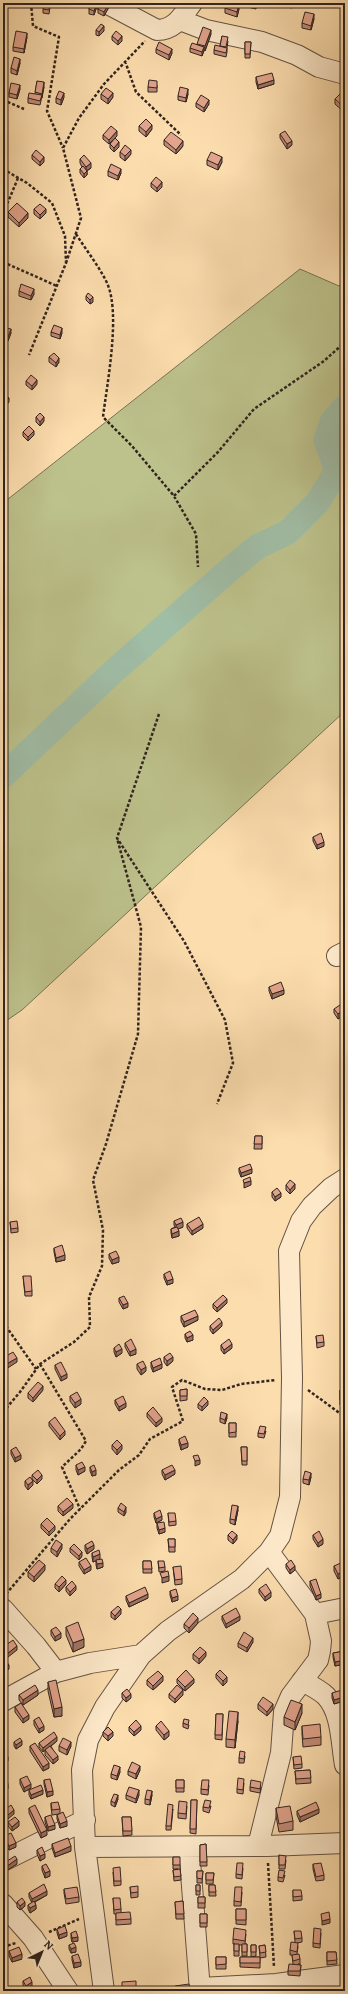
<svg xmlns="http://www.w3.org/2000/svg" width="348" height="1994" font-family="Alegreya,serif">
  <style>
    .green { fill: #bdc28c; stroke: #777356 }
    .lines { fill: none; stroke-linecap: round; stroke-linejoin: round }
    .river { stroke: #a0bda6; stroke-width: 25 }
    .minor-casing { stroke: #645243; stroke-width: 22 }
    .path { stroke: #31241f; stroke-width: 2.5; stroke-dasharray: 3 2; stroke-linecap: butt }
    .minor { stroke: #fde9ca; stroke-width: 20 }
    .wall { fill: #c28d78; stroke: #31241f }
    .shaded-wall { fill: #9e7362; stroke: #31241f }
    .building { fill: #e2a48c; stroke: #31241f }
  </style>
  <rect width="100%" height="100%" fill="#fcddae"/>
  <filter id="stains"><feTurbulence type="fractalNoise" baseFrequency=".005" numOctaves="4"/><feColorMatrix values="0 0 0 0 .2 0 0 0 0 .09 0 0 0 0 .02 0 0 0 .5 -.17"/></filter>
  <radialGradient id="worn" r=".72"><stop offset=".6" stop-color="#630" stop-opacity="0"/><stop offset="1" stop-color="#630" stop-opacity=".3"/></radialGradient>
  <path class="green" d="M300,269L339,286L345,281V711L22,1010L3,1023V503Z"/>
  <g class="lines">
    <path class="river" d="M3,776L115,670L228,571L257,547L288,532L317,503L337,471L326,440L332,422L345,407"/>
    <g class="minor-casing">
      <path id="minor" d="M106,3L157,30C175,30 182,16 192,3
        M180,20L206,30L262,42L297,55L319,67L345,74
        M337,956L345,952
        M3,1609L36,1646L56,1672
        M315,1614L345,1608
        M302,1681C310,1685 320,1690 326,1696C342,1713 341,1744 345,1765
        M3,1701L56,1672L90,1663L141,1655
        M258,1846L281,1753L284,1712L291,1696L318,1660L320,1651L321,1641L315,1614L269,1552
        M85,1847L267,1846L345,1843
        M189,1847L200,1991
        M3,1861L85,1820
        M3,1904L33,1938L68,1991
        M200,1988L276,1984L345,1975
        M104,1991L85,1847L82,1770L88,1740L105,1707L141,1655L168,1631L242,1579L269,1552L280,1536L290,1497L292,1378L289,1251L301,1221L312,1206L331,1188L345,1179"/>
    </g>
    <path class="path" d="M31,3L33,26L59,37L47,111L63,148
      M125,61L136,92L181,135
      M3,100L24,109
      M3,169L27,183L52,203L65,236L66,263L29,355
      M3,207L8,202L18,178
      M76,234C86,250 99,266 107,283C121,313 107,384 103,417L132,446L174,496L196,534L198,567
      M3,262L57,286
      M66,263L81,218L63,148L79,118L104,84L145,41
      M174,496L218,452L254,409L324,361L345,342
      M159,714L117,838L184,941L225,1020L233,1063L217,1104
      M3,1322L36,1369
      M40,1364L86,1441L81,1449L62,1467L80,1509
      M308,1390L345,1417
      M3,1412L20,1392L40,1364L74,1342L90,1327L89,1297L102,1266L103,1230L93,1180L106,1144L138,1034L141,927L117,838
      M6,1594L70,1519L119,1470L139,1455L150,1439L183,1421L172,1387L182,1380L205,1389L222,1390L241,1384L276,1380
      M268,1863L274,1967
      M49,1932L79,1919
      M3,1947L16,1943"/>
    <use href="#minor" class="minor"/>
  </g>
  <path class="wall" d="M91,3H98L94,15L89,14V9Z
    M243,3H257L256,9L243,6Z
    M268,3H293L292,8Z
    M50,7L49,14L43,13V9Z
    M109,7L104,16L98,13V9Z
    M225,8L239,9L237,17L225,13Z
    M314,19L311,30L302,28V23Z
    M96,30L104,31L99,36L96,35Z
    M211,34L205,51L204,50L202,56L190,52V48L197,45V44Z
    M112,36L122,41L118,45L112,40Z
    M222,36L228,41L227,48V52L226,57L214,54V50L220,46Z
    M27,37L24,53L13,51V47Z
    M245,42H251L250,58H245Z
    M156,49L172,53L169,60L156,53Z
    M20,63L17,75L11,73V68Z
    M256,77L274,84L258,89L256,82Z
    M37,81L44,87L40,105L28,103V98L35,94Z
    M157,85V92H148V87Z
    M20,89L17,99L9,97V93Z
    M101,94L113,97L108,104L101,99Z
    M188,94L186,102L178,100V96Z
    M64,97L61,105L56,103V98Z
    M335,99H345V113L335,104Z
    M196,103L209,104L204,112L196,107Z
    M139,126L152,129L146,137L139,131Z
    M280,134L292,145L287,149L280,138Z
    M103,135L117,136L109,144L103,139Z
    M164,140L183,146L176,154L164,145Z
    M110,144L119,147L114,152L110,148Z
    M120,152L131,154L125,161L120,157Z
    M32,155L44,162L40,166L32,159Z
    M80,159L91,168L87,171V175L84,178L80,173V169L82,167L80,163Z
    M207,160L222,162L218,170L207,165Z
    M108,171L121,173L118,180L108,176Z
    M151,183L162,187L157,192L151,187Z
    M34,209L46,213L40,219L34,214Z
    M8,212L28,218L19,227L8,217Z
    M19,291L34,294L31,300L19,296Z
    M86,296L93,302L90,304L86,300Z
    M3,328L11,333L8,341L3,339Z
    M51,332L62,333L60,339L51,336Z
    M49,357L59,362L56,367L49,362Z
    M26,381L37,384L32,390L26,385Z
    M36,417L44,421L40,426L36,422Z
    M23,432L34,435L28,441L23,436Z
    M313,837L324,846L317,849L313,841Z
    M269,987L284,994L272,999L269,991Z
    M334,1009L344,1015L338,1019L334,1013Z
    M3,1123L6,1135V1139H3Z
    M255,1136H262V1149H254Z
    M3,1155L7,1162V1166H3Z
    M239,1168L252,1173L241,1177L239,1172Z
    M286,1185L295,1189L290,1194L286,1190Z
    M272,1192L281,1197L275,1201L272,1197Z
    M174,1221L183,1227L178,1229L179,1236L172,1238L171,1233V1229L175,1227L174,1225Z
    M10,1222L18,1228V1232L11,1233Z
    M187,1224L203,1228L192,1235L187,1228Z
    M54,1248L65,1260L56,1262L54,1252Z
    M109,1254L119,1262L112,1264L109,1258Z
    M164,1274L173,1283L167,1285L164,1278Z
    M23,1276L32,1291V1296H25Z
    M119,1298L128,1307L123,1309L119,1302Z
    M227,1303L217,1312L213,1308V1304Z
    M181,1316L198,1320L184,1327L181,1321Z
    M210,1326H222L213,1334L210,1330Z
    M185,1334L193,1340L187,1342L185,1338Z
    M316,1336L324,1342V1346L317,1348Z
    M125,1343L136,1354L130,1356L125,1347Z
    M221,1345L232,1348L224,1354L221,1350Z
    M114,1348L122,1353L116,1357L114,1352Z
    M164,1357L173,1361L167,1366L164,1362Z
    M151,1362L162,1368L153,1372L151,1367Z
    M137,1364L146,1371L141,1375L137,1369Z
    M55,1365L67,1378L61,1381L55,1369Z
    M187,1389V1400L180,1401V1390Z
    M43,1390L33,1402L28,1398V1393Z
    M340,1390H345V1404L340,1405Z
    M70,1396L81,1404L75,1408L70,1401Z
    M115,1400L126,1407L119,1411L115,1404Z
    M198,1404L208,1405L202,1411L198,1408Z
    M147,1413L162,1422L156,1427L147,1417Z
    M220,1418H227L225,1424L220,1422Z
    M49,1422L65,1435L60,1440L49,1426Z
    M229,1423H236V1437H229Z
    M266,1431L264,1438L258,1437V1433Z
    M179,1439L188,1447L181,1450L179,1443Z
    M112,1445L122,1449L117,1455L112,1449Z
    M241,1447H247V1465H242Z
    M11,1450L21,1459L15,1462L11,1454Z
    M76,1465L85,1471L78,1475L76,1470Z
    M90,1467L96,1475L92,1476L90,1471Z
    M162,1470L175,1474L165,1480L162,1474Z
    M32,1475L42,1479L37,1484L32,1479Z
    M311,1477L309,1485L303,1483V1479Z
    M25,1481L33,1485L28,1490L25,1486Z
    M58,1506L73,1508L63,1516L58,1511Z
    M118,1508L126,1512L124,1516L118,1512Z
    M238,1510L235,1525L230,1523V1519Z
    M154,1513L162,1520L156,1523L154,1517Z
    M168,1513L176,1521V1525L169,1526Z
    M157,1523L165,1532L159,1534L157,1528Z
    M41,1524L55,1530L49,1536L41,1528Z
    M228,1535L237,1539L233,1544L228,1540Z
    M313,1535L323,1544L318,1547L313,1539Z
    M168,1539H175V1552H169Z
    M85,1545L94,1549L87,1554L85,1550Z
    M51,1548H62L57,1557L51,1552Z
    M70,1548L82,1556L79,1560L70,1552Z
    M92,1553L100,1559L97,1560L103,1567L97,1569L96,1565V1561L93,1562L92,1557Z
    M143,1561H151L152,1573H143Z
    M158,1561L165,1567V1571L159,1572Z
    M79,1562L91,1570L84,1574L79,1566Z
    M286,1564L295,1570L290,1574L286,1568Z
    M334,1566H345V1575L338,1579L334,1571Z
    M173,1567L182,1579V1584L175,1585Z
    M45,1570L34,1582L28,1577V1572Z
    M310,1581L321,1598L316,1600L310,1586Z
    M55,1584H66L59,1592L55,1588Z
    M66,1587L76,1590L70,1596L66,1591Z
    M259,1589L271,1597L265,1601L259,1593Z
    M170,1591L178,1600L172,1602L170,1595Z
    M126,1596L148,1598L129,1607L126,1600Z
    M111,1612L121,1614L115,1620L111,1617Z
    M222,1616L240,1620L226,1628L222,1620Z
    M198,1623L189,1633L184,1628V1624Z
    M66,1627L84,1647L73,1652L66,1635Z
    M51,1630L61,1638L55,1641L51,1635Z
    M253,1642L247,1652L238,1647V1643Z
    M345,1651V1664L335,1666L333,1657V1653Z
    M193,1654L206,1656L199,1664L193,1659Z
    M216,1674L227,1682L223,1686L216,1678Z
    M177,1679L194,1683L185,1691L177,1683Z
    M147,1680L163,1681L153,1690L147,1685Z
    M48,1682L62,1716L54,1717L48,1691Z
    M122,1693L131,1698L126,1702L122,1698Z
    M332,1693L344,1701L334,1704L332,1698Z
    M169,1694L183,1695L175,1703L169,1698Z
    M19,1695H38L23,1705L19,1700Z
    M258,1704L273,1709L267,1716L258,1709Z
    M15,1707L29,1719L23,1723L15,1712Z
    M302,1713L295,1730L284,1725V1717Z
    M216,1714H223L222,1740L215,1739Z
    M34,1720L44,1730L39,1733L34,1725Z
    M238,1721L235,1748L226,1747V1739Z
    M183,1723L189,1725L188,1729L183,1727Z
    M156,1726L169,1736L164,1740L156,1730Z
    M302,1726L321,1737V1745L303,1747L302,1734Z
    M129,1727L141,1730L134,1736L129,1731Z
    M103,1732L113,1736L108,1741L103,1736Z
    M57,1741L51,1746L58,1760L53,1764L45,1755V1750L43,1752L39,1747V1743Z
    M14,1742L22,1745L16,1749L14,1746Z
    M30,1746L49,1768L43,1771L30,1751Z
    M59,1746H71L67,1755L59,1751Z
    M245,1756L244,1763H239V1758Z
    M293,1757L302,1764V1768L294,1769Z
    M140,1770L136,1779L128,1775V1771Z
    M310,1770L311,1783L296,1784L295,1771Z
    M120,1772L117,1780L111,1778V1774Z
    M20,1779L31,1788L24,1792L20,1784Z
    M3,1780L8,1785V1789L3,1790Z
    M44,1780L53,1795L47,1797L44,1784Z
    M176,1780H184V1792H176Z
    M244,1783L243,1794L237,1793V1789Z
    M209,1785L208,1795L201,1794V1789Z
    M250,1787H261L260,1793L250,1791Z
    M29,1790L43,1794L31,1799L29,1795Z
    M126,1795H139L136,1803L126,1799Z
    M152,1795L150,1805L145,1804V1799Z
    M118,1799L115,1807L111,1805V1801Z
    M191,1800H197L196,1834L190,1833Z
    M51,1803L60,1809V1813L67,1826L60,1828L57,1819V1815L59,1814L52,1815L51,1807Z
    M187,1806L186,1819L178,1818V1813Z
    M211,1806L209,1813L203,1811V1807Z
    M29,1808L47,1835L41,1838L29,1813Z
    M276,1808L293,1821V1830L279,1832L276,1816Z
    M173,1809L171,1830H166V1826Z
    M297,1811L319,1813L300,1822L297,1815Z
    M45,1817L55,1829L48,1831L45,1822Z
    M122,1817H131L132,1835L123,1836Z
    M8,1822L19,1826L12,1831L8,1826Z
    M4,1836L16,1847L9,1850L4,1841Z
    M52,1844L71,1851L55,1857L52,1848Z
    M206,1844L207,1866H200V1845Z
    M37,1850L45,1858L40,1861L37,1854Z
    M279,1855L286,1860L285,1869H279Z
    M173,1857L180,1865L181,1880L174,1881L173,1870L178,1869H173Z
    M4,1863L17,1864L6,1871L4,1868Z
    M313,1864L324,1875V1880L316,1881L313,1869Z
    M42,1866L50,1876L45,1878L42,1870Z
    M243,1868L242,1879L236,1878V1874Z
    M197,1871H203L202,1883H197Z
    M113,1872L121,1881V1885L114,1886Z
    M206,1873H214L213,1884H206Z
    M285,1875L283,1882L278,1881V1877Z
    M196,1885H200V1895H196Z
    M209,1885H215L216,1896H209Z
    M130,1887L138,1892V1897L131,1898Z
    M64,1889L79,1897V1902L66,1904L64,1893Z
    M293,1890L302,1896V1900L293,1901Z
    M242,1892L241,1906H234V1901Z
    M29,1893L47,1895L35,1902L36,1909L30,1913L28,1909V1905L32,1903L29,1897Z
    M198,1897H205V1908H198Z
    M113,1898L121,1909V1912L131,1919V1924L116,1925V1914H114Z
    M183,1901L184,1919H176L175,1902Z
    M17,1902L25,1906L20,1910L17,1907Z
    M236,1909H246V1925L236,1924Z
    M200,1914H207V1927H200Z
    M57,1929L67,1936L59,1939L57,1933Z
    M294,1931L302,1938V1942L297,1943L298,1947L297,1954L300,1959V1964H298L301,1965L300,1976L288,1975V1971L293,1964L292,1955H290V1950L295,1942Z
    M71,1933L78,1941L72,1942L71,1938Z
    M321,1933L320,1948L313,1947V1943Z
    M246,1934L245,1944H247V1956H242V1945H239V1956H234V1944H235H233V1939Z
    M69,1945L76,1952L71,1953L69,1949Z
    M251,1945H256V1956L251,1957Z
    M265,1945L266,1957L260,1958V1968L240,1967V1957H260L259,1946Z
    M9,1951L22,1959L12,1962L9,1956Z
    M327,1952H336L337,1964L327,1965Z
    M72,1956L81,1966L74,1968L72,1960Z
    M216,1957H226V1969H216Z
    M23,1981L32,1987L26,1990L23,1985Z"/>
  <path class="shaded-wall" d="M97,3H98L94,15V11Z
    M109,3V7L104,16V12Z
    M239,4V9L237,17V12Z
    M314,14V19L311,30V26Z
    M104,26V31L99,36V32Z
    M211,30V34L205,51V46Z
    M27,33V37L24,53V49Z
    M122,36V41L118,45V41Z
    M204,47V51L202,56V52Z
    M172,49V53L169,60V55Z
    M20,59V63L17,75V71Z
    M274,80V84L258,89V85Z
    M44,82V87L42,98V94Z
    M20,85V89L17,99V95Z
    M188,89V94L186,102V98Z
    M64,93V97L61,105V100Z
    M113,93V97L108,104V99Z
    M209,100V104L204,112V108Z
    M152,125V129L146,137V132Z
    M117,131V136L109,144V140Z
    M183,141V146L176,154V150Z
    M292,141V145L287,149V144Z
    M119,142V147L114,152V148Z
    M131,150V154L125,161V156Z
    M44,157V162L40,166V162Z
    M222,157V162L218,170V165Z
    M91,163V168L86,171V167Z
    M121,169V173L118,180V176Z
    M87,171V175L84,178V174Z
    M162,182V187L157,192V188Z
    M46,209V213L40,219V215Z
    M28,213V218L19,227V223Z
    M34,289V294L31,300V296Z
    M93,297V302L90,304V300Z
    M62,328V333L60,339V335Z
    M11,329V333L8,341V337Z
    M59,358V362L56,367V363Z
    M5,369V373L3,375V370Z
    M37,380V384L32,390V386Z
    M9,398V402L4,408V404Z
    M44,417V421L40,426V422Z
    M34,431V435L28,441V437Z
    M324,842V846L317,849V845Z
    M284,990V994L272,999V994Z
    M344,1010V1015L338,1019V1014Z
    M252,1169V1173L241,1177V1173Z
    M3,1181H5V1185H3Z
    M251,1181V1185L244,1188V1183Z
    M295,1184V1189L290,1194V1190Z
    M281,1193V1197L275,1201V1197Z
    M183,1222V1227L176,1230V1225Z
    M203,1224V1228L192,1235V1231Z
    M179,1231V1236L172,1238V1234Z
    M65,1255V1260L56,1262V1258Z
    M119,1257V1262L112,1264V1260Z
    M173,1279V1283L167,1285V1281Z
    M227,1299V1303L217,1312V1308Z
    M128,1303V1307L123,1309V1305Z
    M198,1316V1320L184,1327V1322Z
    M222,1322V1326L213,1334V1330Z
    M193,1335V1340L187,1342V1338Z
    M232,1344V1348L224,1354V1350Z
    M122,1349V1353L116,1357V1352Z
    M136,1349V1354L130,1356V1352Z
    M173,1357V1361L167,1366V1361Z
    M17,1358V1362L3,1371V1366Z
    M162,1364V1368L153,1372V1368Z
    M146,1367V1371L141,1375V1370Z
    M67,1374V1378L61,1381V1377Z
    M5,1376V1381L3,1382V1378Z
    M43,1386V1390L33,1402V1398Z
    M6,1395V1400L3,1402V1398Z
    M81,1399V1404L75,1408V1403Z
    M208,1401V1405L202,1411V1407Z
    M126,1403V1407L119,1411V1407Z
    M227,1414V1418L225,1424V1420Z
    M162,1418V1422L156,1427V1423Z
    M65,1431V1435L60,1440V1436Z
    M188,1443V1447L181,1450V1445Z
    M122,1445V1449L117,1455V1450Z
    M21,1455V1459L15,1462V1458Z
    M200,1460V1464L195,1466V1461Z
    M7,1464V1468L3,1470V1466Z
    M85,1467V1471L78,1475V1470Z
    M96,1470V1475L92,1476V1472Z
    M175,1470V1474L165,1480V1475Z
    M311,1473V1477L309,1485V1480Z
    M42,1475V1479L37,1484V1480Z
    M33,1481V1485L28,1490V1485Z
    M73,1504V1508L63,1516V1512Z
    M238,1506V1510L235,1525V1520Z
    M126,1507V1512L124,1516V1512Z
    M162,1516V1520L156,1523V1519Z
    M55,1526V1530L49,1536V1532Z
    M165,1528V1532L159,1534V1530Z
    M237,1535V1539L233,1544V1540Z
    M323,1539V1544L318,1547V1543Z
    M62,1544V1548L57,1557V1552Z
    M94,1545V1549L87,1554V1549Z
    M82,1552V1556L79,1560V1556Z
    M100,1554V1559L93,1562V1557Z
    M103,1563V1567L97,1569V1564Z
    M45,1565V1570L34,1582V1577Z
    M91,1566V1570L84,1574V1570Z
    M295,1566V1570L290,1574V1570Z
    M345,1571V1575L338,1579V1574Z
    M169,1576V1581L162,1583V1578Z
    M66,1580V1584L59,1592V1587Z
    M76,1586V1590L70,1596V1592Z
    M271,1592V1597L265,1601V1597Z
    M148,1594V1598L129,1607V1603Z
    M321,1594V1598L316,1600V1596Z
    M178,1596V1600L172,1602V1598Z
    M121,1609V1614L115,1620V1616Z
    M240,1616V1620L226,1628V1624Z
    M198,1618V1623L189,1633V1628Z
    M61,1633V1638L55,1641V1637Z
    M253,1638V1642L247,1652V1648Z
    M84,1639V1647L73,1652V1643Z
    M17,1646V1650L3,1661V1657Z
    M206,1652V1656L199,1664V1659Z
    M345,1660V1664L335,1666V1662Z
    M9,1665V1669L3,1673V1669Z
    M163,1676V1681L153,1690V1686Z
    M227,1677V1682L223,1686V1681Z
    M194,1679V1683L185,1691V1687Z
    M38,1690V1695L23,1705V1700Z
    M183,1690V1695L175,1703V1699Z
    M131,1694V1698L126,1702V1698Z
    M344,1697V1701L334,1704V1700Z
    M273,1704V1709L267,1716V1712Z
    M302,1704V1713L295,1730V1722Z
    M62,1707V1716L54,1717V1709Z
    M238,1712V1721L235,1748V1740Z
    M29,1715V1719L23,1723V1719Z
    M44,1726V1730L39,1733V1729Z
    M141,1726V1730L134,1736V1732Z
    M169,1731V1736L164,1740V1735Z
    M113,1732V1736L108,1741V1736Z
    M57,1737V1741L43,1752V1748Z
    M22,1741V1745L16,1749V1745Z
    M71,1742V1746L67,1755V1750Z
    M58,1756V1760L53,1764V1760Z
    M8,1757V1761L3,1764V1760Z
    M49,1763V1768L43,1771V1767Z
    M140,1766V1770L136,1779V1774Z
    M120,1767V1772L117,1780V1776Z
    M31,1784V1788L24,1792V1788Z
    M43,1790V1794L31,1799V1795Z
    M139,1790V1795L136,1803V1799Z
    M53,1791V1795L47,1797V1792Z
    M152,1791V1795L150,1805V1800Z
    M118,1795V1799L115,1807V1803Z
    M319,1809V1813L300,1822V1817Z
    M14,1810V1814L3,1823V1819Z
    M19,1821V1826L12,1831V1827Z
    M67,1821V1826L60,1828V1824Z
    M55,1825V1829L48,1831V1827Z
    M47,1830V1835L41,1838V1833Z
    M16,1843V1847L9,1850V1846Z
    M71,1846V1851L55,1857V1853Z
    M6,1848V1853L3,1855V1851Z
    M45,1854V1858L40,1861V1856Z
    M17,1859V1864L6,1871V1867Z
    M50,1871V1876L45,1878V1873Z
    M6,1872V1877L3,1879V1875Z
    M47,1891V1895L32,1903V1899Z
    M25,1902V1906L20,1910V1906Z
    M36,1905V1909L30,1913V1908Z
    M330,1919V1923L322,1925V1921Z
    M6,1927V1932L3,1934V1929Z
    M67,1932V1936L59,1939V1935Z
    M78,1937V1941L72,1942V1938Z
    M76,1947V1952L71,1953V1949Z
    M22,1954V1959L12,1962V1958Z
    M81,1962V1966L74,1968V1963Z
    M32,1982V1987L26,1990V1986Z"/>
  <path class="building" d="M44,3H50L49,10L43,9Z
    M91,3H97L94,11L89,9Z
    M101,3H109L104,12L98,9Z
    M227,3H235L239,4L237,12L225,8Z
    M305,12L314,14L311,26L302,23Z
    M101,24L104,26L99,32L96,30Z
    M203,27L211,30L205,46L197,44Z
    M16,31L27,33L24,49L13,47Z
    M116,31L122,36L118,41L112,36Z
    M222,36L228,37L226,47L220,46Z
    M159,42L172,49L169,55L156,49Z
    M245,42H251L250,54H245Z
    M192,43L204,47L202,52L190,48Z
    M215,45L227,48L226,53L214,50Z
    M14,57L20,59L17,71L11,68Z
    M272,73L274,80L258,85L256,77Z
    M149,80L157,81V88L148,87Z
    M37,81L44,82L42,94L35,92Z
    M11,83L20,85L17,95L9,93Z
    M180,87L188,89L186,98L178,96Z
    M106,88L113,93L108,99L101,94Z
    M59,91L64,93L61,100L56,98Z
    M29,93L42,95L40,101L28,98Z
    M340,94L345,99V108L335,99Z
    M201,95L209,100L204,108L196,103Z
    M146,119L152,125L146,132L139,126Z
    M111,126L117,131L109,140L103,135Z
    M285,131L292,141L287,144L280,134Z
    M171,132L183,141L176,150L164,140Z
    M115,138L119,142L114,148L110,144Z
    M125,145L131,150L125,156L120,152Z
    M36,150L44,157L40,162L32,155Z
    M211,152L222,157L218,165L207,160Z
    M84,155L91,163L86,167L80,159Z
    M111,164L121,169L118,176L108,171Z
    M83,166L87,171L84,174L80,169Z
    M156,177L162,182L157,188L151,183Z
    M17,203L28,213L19,223L8,212Z
    M40,204L46,209L40,215L34,209Z
    M21,284L34,289L31,296L19,291Z
    M88,293L93,297L90,300L86,296Z
    M54,325L62,328L60,335L51,332Z
    M3,327L11,329L8,337L3,335Z
    M54,353L59,358L56,363L49,357Z
    M31,375L37,380L32,386L26,381Z
    M3,392L9,398L4,404L3,403Z
    M40,413L44,417L40,422L36,417Z
    M29,426L34,431L28,437L23,432Z
    M321,833L324,842L317,845L313,837Z
    M281,982L284,990L272,994L269,987Z
    M340,1005L344,1010L338,1014L334,1009Z
    M3,1123H4L6,1135H3Z
    M255,1136H262V1144H254Z
    M3,1155H7V1162H3Z
    M250,1164L252,1169L241,1173L239,1168Z
    M3,1175L5,1181H3Z
    M250,1177L251,1181L244,1183L243,1180Z
    M290,1180L295,1184L290,1190L286,1185Z
    M277,1188L281,1193L275,1197L272,1192Z
    M199,1217L203,1224L192,1231L187,1224Z
    M181,1218L183,1222L176,1225L174,1221Z
    M17,1221L18,1228L11,1229L10,1222Z
    M177,1227L179,1231L172,1234L171,1229Z
    M62,1245L65,1255L56,1258L54,1248Z
    M116,1251L119,1257L112,1260L109,1254Z
    M170,1271L173,1279L167,1281L164,1274Z
    M23,1276H31L32,1291L25,1292Z
    M223,1295L227,1299L217,1308L213,1304Z
    M124,1296L128,1303L123,1305L119,1298Z
    M195,1310L198,1316L184,1322L181,1316Z
    M219,1318L222,1322L213,1330L210,1326Z
    M190,1331L193,1335L187,1338L185,1334Z
    M323,1335L324,1342L317,1343L316,1336Z
    M131,1339L136,1349L130,1352L125,1343Z
    M229,1339L232,1344L224,1350L221,1345Z
    M119,1344L122,1349L116,1352L114,1348Z
    M13,1352L17,1358L3,1366V1358Z
    M170,1353L173,1357L167,1361L164,1357Z
    M160,1358L162,1364L153,1368L151,1362Z
    M143,1361L146,1367L141,1370L137,1364Z
    M61,1362L67,1374L61,1377L55,1365Z
    M38,1382L43,1386L33,1398L28,1393Z
    M187,1389V1396H180V1390Z
    M340,1390H345V1400H340Z
    M77,1392L81,1399L75,1403L70,1396Z
    M3,1393L6,1395L3,1398Z
    M123,1396L126,1403L119,1407L115,1400Z
    M204,1397L208,1401L202,1407L198,1404Z
    M153,1407L162,1418L156,1423L147,1413Z
    M221,1412L227,1414L225,1420L220,1418Z
    M55,1417L65,1431L60,1436L49,1422Z
    M229,1423H236V1432L229,1433Z
    M260,1426L266,1427L264,1434L258,1433Z
    M185,1436L188,1443L181,1445L179,1439Z
    M117,1440L122,1445L117,1450L112,1445Z
    M16,1447L21,1455L15,1458L11,1450Z
    M241,1447H247V1461H242Z
    M198,1455L200,1460L195,1461L193,1456Z
    M5,1458L7,1464L3,1466V1459Z
    M82,1462L85,1467L78,1470L76,1465Z
    M94,1465L96,1470L92,1472L90,1467Z
    M172,1465L175,1470L165,1475L162,1470Z
    M38,1470L42,1475L37,1480L32,1475Z
    M305,1471L311,1473L309,1480L303,1479Z
    M30,1477L33,1481L28,1485L25,1481Z
    M67,1498L73,1504L63,1512L58,1506Z
    M121,1503L126,1507L124,1512L118,1508Z
    M232,1505L238,1506L235,1520L230,1519Z
    M160,1510L162,1516L156,1519L154,1513Z
    M168,1513H175L176,1521L169,1522Z
    M47,1518L55,1526L49,1532L41,1524Z
    M164,1522L165,1528L159,1530L157,1523Z
    M232,1531L237,1535L233,1540L228,1535Z
    M319,1531L323,1539L318,1543L313,1535Z
    M168,1539H175V1547H169Z
    M56,1540L62,1544L57,1552L51,1548Z
    M92,1541L94,1545L87,1549L85,1545Z
    M74,1544L82,1552L79,1556L70,1548Z
    M99,1550L100,1554L93,1557L92,1553Z
    M86,1558L91,1566L84,1570L79,1562Z
    M102,1559L103,1563L97,1564L96,1560Z
    M39,1560L45,1565L34,1577L28,1572Z
    M291,1560L295,1566L290,1570L286,1564Z
    M143,1561H151L152,1569H143Z
    M158,1561H164L165,1567L159,1568Z
    M343,1562L345,1566V1571L338,1574L334,1566Z
    M181,1566L182,1579L175,1580L173,1567Z
    M168,1571L169,1576L162,1578L160,1573Z
    M62,1576L66,1580L59,1587L55,1584Z
    M316,1579L321,1594L316,1596L310,1581Z
    M72,1581L76,1586L70,1592L66,1587Z
    M266,1584L271,1592L265,1597L259,1589Z
    M145,1587L148,1594L129,1603L126,1596Z
    M176,1589L178,1596L172,1598L170,1591Z
    M118,1606L121,1609L115,1616L111,1612Z
    M236,1608L240,1616L226,1624L222,1616Z
    M193,1613L198,1618L189,1628L184,1624Z
    M78,1622L84,1639L73,1643L66,1627Z
    M56,1627L61,1633L55,1637L51,1630Z
    M244,1632L253,1638L247,1648L238,1643Z
    M13,1640L17,1646L3,1657V1647Z
    M200,1647L206,1652L199,1659L193,1654Z
    M345,1651V1660L335,1662L333,1653Z
    M6,1661L9,1665L3,1669V1663Z
    M186,1670L194,1679L185,1687L177,1679Z
    M220,1670L227,1677L223,1681L216,1674Z
    M158,1671L163,1676L153,1686L147,1680Z
    M56,1680L62,1707L54,1709L48,1682Z
    M35,1685L38,1690L23,1700L19,1695Z
    M177,1685L183,1690L175,1699L169,1694Z
    M127,1689L131,1694L126,1698L122,1693Z
    M342,1690L344,1697L334,1700L332,1693Z
    M263,1697L273,1704L267,1712L258,1704Z
    M291,1700L302,1704L295,1722L284,1717Z
    M21,1703L29,1715L23,1719L15,1707Z
    M229,1711L238,1712L235,1740L226,1739Z
    M216,1714H223L222,1735H215Z
    M39,1717L44,1726L39,1729L34,1720Z
    M184,1719L189,1720L188,1725L183,1723Z
    M136,1720L141,1726L134,1732L129,1727Z
    M161,1721L169,1731L164,1735L156,1726Z
    M320,1724L321,1737L303,1739L302,1726Z
    M108,1727L113,1732L108,1736L103,1732Z
    M54,1732L57,1737L43,1748L39,1743Z
    M20,1738L22,1741L16,1745L14,1742Z
    M63,1738L71,1742L67,1750L59,1746Z
    M35,1743L49,1763L43,1767L30,1746Z
    M50,1746L58,1756L53,1760L45,1750Z
    M3,1750L8,1757L3,1760Z
    M240,1751L245,1752L244,1759L239,1758Z
    M301,1756L302,1764L294,1765L293,1757Z
    M132,1762L140,1766L136,1774L128,1771Z
    M114,1765L120,1767L117,1776L111,1774Z
    M310,1770L311,1778L296,1779L295,1771Z
    M27,1776L31,1784L24,1788L20,1779Z
    M238,1778L244,1779L243,1790L237,1789Z
    M7,1779L8,1785L3,1786V1780Z
    M50,1779L53,1791L47,1792L44,1780Z
    M176,1780H184V1788H176Z
    M202,1780H209L208,1790L201,1789Z
    M251,1780L261,1782L260,1789L250,1787Z
    M41,1785L43,1790L31,1795L29,1790Z
    M129,1787L139,1790L136,1799L126,1795Z
    M147,1790L152,1791L150,1800L145,1799Z
    M114,1794L118,1795L115,1803L111,1801Z
    M191,1800H197L196,1829H190Z
    M205,1800L211,1801L209,1808L203,1807Z
    M179,1801L187,1802L186,1814L178,1813Z
    M58,1802L60,1809L52,1810L51,1803Z
    M316,1802L319,1809L300,1817L297,1811Z
    M168,1804L173,1805L171,1826H166Z
    M11,1805L14,1810L3,1819V1811Z
    M35,1805L47,1830L41,1833L29,1808Z
    M290,1806L293,1821L279,1824L276,1808Z
    M63,1812L67,1821L60,1824L57,1815Z
    M51,1815L55,1825L48,1827L45,1817Z
    M15,1817L19,1821L12,1827L8,1822Z
    M122,1817H131L132,1831H123Z
    M11,1833L16,1843L9,1846L4,1836Z
    M68,1838L71,1846L55,1853L52,1844Z
    M3,1844L6,1848L3,1851Z
    M206,1844L207,1862H200V1845Z
    M42,1847L45,1854L40,1856L37,1850Z
    M279,1855L286,1856L285,1865H279Z
    M15,1856L17,1859L6,1867L4,1863Z
    M173,1857H180V1865H173Z
    M237,1863H243L242,1875L236,1874Z
    M321,1863L324,1875L316,1877L313,1864Z
    M46,1864L50,1871L45,1873L42,1866Z
    M120,1867L121,1881H114L113,1868Z
    M3,1869L6,1872L3,1875Z
    M180,1869L181,1876L174,1877L173,1870Z
    M279,1870L285,1871L283,1878L278,1877Z
    M197,1871H203L202,1879L197,1878Z
    M206,1873H214L213,1880H206Z
    M44,1884L47,1891L32,1899L29,1893Z
    M196,1885H200V1891H196Z
    M209,1885H215L216,1892H209Z
    M138,1886V1892L131,1893L130,1887Z
    M77,1887L79,1897L66,1899L64,1889Z
    M235,1887H242L241,1902L234,1901Z
    M293,1890H301L302,1896L293,1897Z
    M198,1897H205V1903H198Z
    M22,1898L25,1902L20,1906L17,1902Z
    M113,1898H120L121,1909L114,1910Z
    M34,1901L36,1905L30,1908L28,1905Z
    M183,1901L184,1914H176L175,1902Z
    M236,1909H246V1920H236Z
    M130,1912L131,1919L116,1920V1913Z
    M329,1912L330,1919L322,1921L321,1914Z
    M200,1914H207V1923H200Z
    M3,1924L6,1927L3,1929Z
    M65,1926L67,1932L59,1935L57,1929Z
    M234,1928L246,1930L245,1941L233,1939Z
    M314,1928L321,1929L320,1944L313,1943Z
    M76,1931L78,1937L72,1938L71,1933Z
    M294,1931H301L302,1938L295,1939Z
    M291,1942L298,1943L297,1952L290,1950Z
    M74,1943L76,1947L71,1949L69,1945Z
    M234,1944H239V1951H234Z
    M242,1944H247V1952H242Z
    M251,1945H256V1952H251Z
    M265,1945L266,1952L260,1953L259,1946Z
    M19,1947L22,1954L12,1958L9,1951Z
    M327,1952H336L337,1960L327,1961Z
    M78,1954L81,1962L74,1963L72,1956Z
    M299,1954L300,1959L293,1961L292,1955Z
    M216,1957H226V1964L216,1965Z
    M240,1957H260V1963H240Z
    M289,1964L301,1965L300,1971H288Z
    M30,1977L32,1982L26,1986L23,1981Z
    M136,1981V1991H122V1982Z
    M189,1984L190,1991H175V1986Z
    M35,1987L37,1991H25Z
    M338,1989V1991H329V1990Z"/>
  <rect width="348" height="1994" fill="none" stroke="#fcddae" stroke-width="16"/>
  <rect x="4" y="4" width="340" height="1986" fill="none" stroke="#31241f" stroke-width="2"/>
  <rect x="8" y="8" width="332" height="1978" fill="none" stroke="#31241f"/>
  <g transform="translate(42 1952) rotate(43)" stroke="#fde9ca" stroke-width="3" paint-order="stroke">
  <path d="M0-3L7 15L0 10L-7 15Z" fill="#31241f"/>
  <text y="-6" font-size="11" font-weight="bold" text-anchor="middle" fill="#31241f">N</text>
  </g>
  <rect width="100%" height="100%" filter="url(#stains)"/>
  <rect width="100%" height="100%" fill="url(#worn)"/>
</svg>
